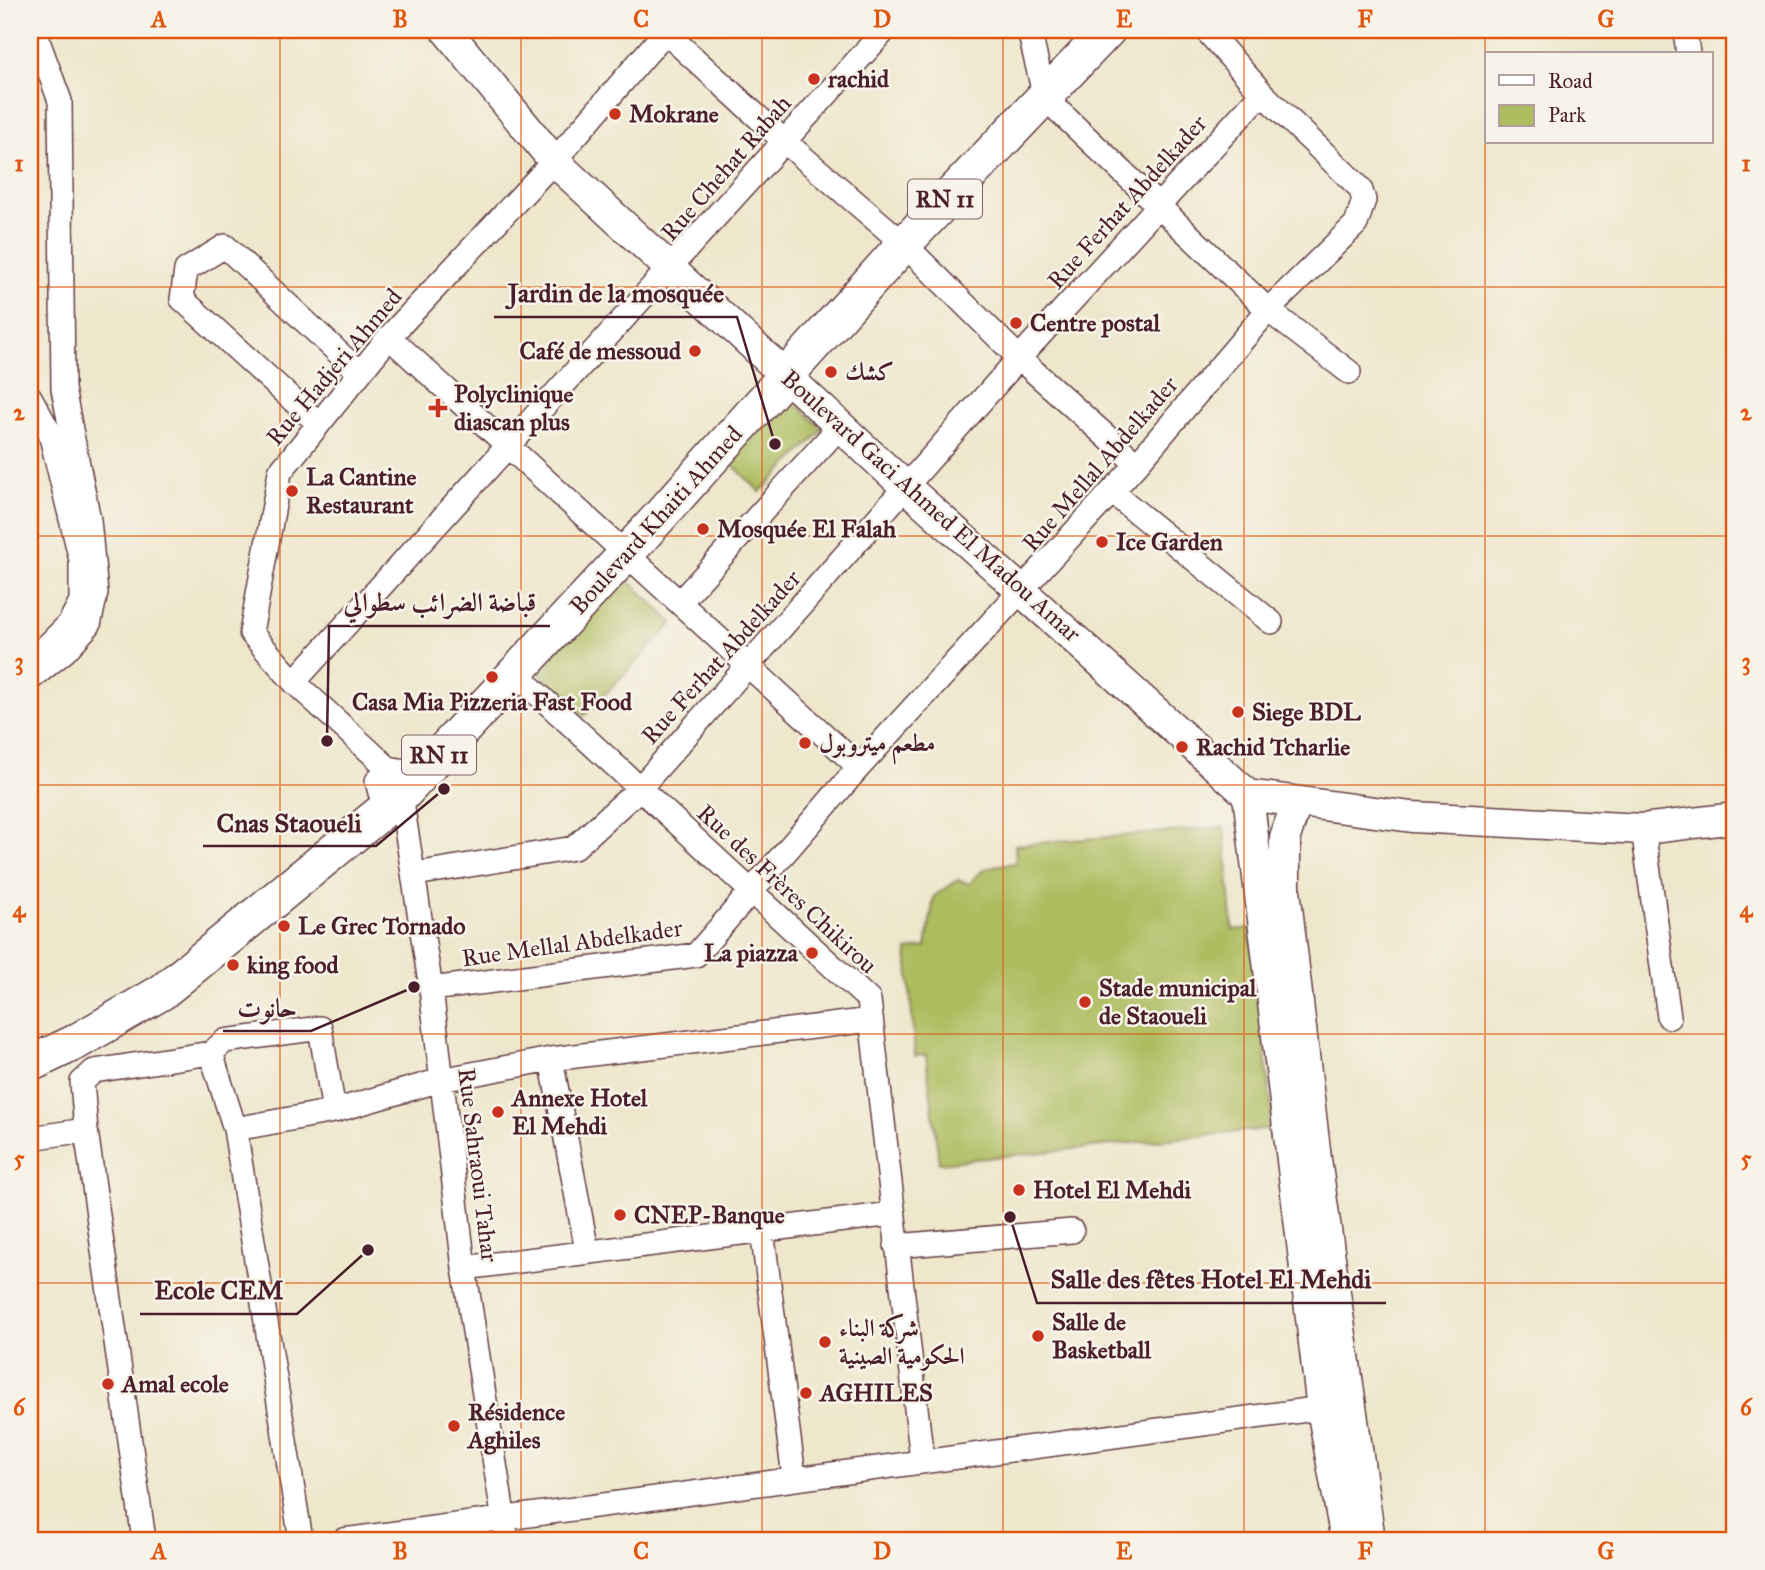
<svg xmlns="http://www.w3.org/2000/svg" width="1765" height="1570" font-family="'IM FELL Great Primer',Amiri,serif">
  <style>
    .green { fill: #adbc5f; stroke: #7c6e45; stroke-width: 2 }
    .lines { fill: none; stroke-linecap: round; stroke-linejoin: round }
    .minor-casing { stroke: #633d43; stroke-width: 26 }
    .major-casing { stroke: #633d43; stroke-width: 33 }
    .highway-casing { stroke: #633d43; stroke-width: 38 }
    .minor { stroke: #fff; stroke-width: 23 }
    .major { stroke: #fff; stroke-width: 30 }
    .highway { stroke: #fff; stroke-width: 35 }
    .grid { fill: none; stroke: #e0560e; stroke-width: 2; stroke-opacity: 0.55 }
    .poi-dot { fill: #c8321e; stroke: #f7f3e8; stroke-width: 2.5 }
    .labels { text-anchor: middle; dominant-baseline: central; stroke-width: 5; stroke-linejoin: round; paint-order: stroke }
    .shield { fill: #f7f3e8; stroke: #7e5f64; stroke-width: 2 }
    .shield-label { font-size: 23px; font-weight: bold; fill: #4a1f2b }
    .poi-label { font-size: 24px; font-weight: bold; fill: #4a1f2b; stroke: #f7f3e8; text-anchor: start }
    .street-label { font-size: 24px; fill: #4a1f2b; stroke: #f7f3e8 }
    .leader { fill: none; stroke: #4a1f2b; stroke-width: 2.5 }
    .callout-dot { fill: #4a1f2b; stroke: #f7f3e8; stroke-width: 2.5 }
    .callout-label { font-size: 26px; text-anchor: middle; font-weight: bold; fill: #4a1f2b; stroke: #f7f3e8; stroke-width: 5; stroke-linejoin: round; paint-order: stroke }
    .neatline { fill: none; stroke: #e0560e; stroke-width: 2.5 }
    .grid-label { font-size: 23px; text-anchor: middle; font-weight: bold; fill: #e0560e }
  </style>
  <rect width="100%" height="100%" fill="#f7f3e8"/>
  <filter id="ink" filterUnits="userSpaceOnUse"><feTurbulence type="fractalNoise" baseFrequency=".0143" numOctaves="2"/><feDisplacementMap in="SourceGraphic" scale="14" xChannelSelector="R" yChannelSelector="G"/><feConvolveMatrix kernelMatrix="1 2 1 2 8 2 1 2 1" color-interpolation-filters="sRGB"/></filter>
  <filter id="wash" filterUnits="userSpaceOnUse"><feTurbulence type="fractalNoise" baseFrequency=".00686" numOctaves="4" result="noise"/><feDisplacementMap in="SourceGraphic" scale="28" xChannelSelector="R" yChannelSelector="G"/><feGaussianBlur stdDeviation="1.57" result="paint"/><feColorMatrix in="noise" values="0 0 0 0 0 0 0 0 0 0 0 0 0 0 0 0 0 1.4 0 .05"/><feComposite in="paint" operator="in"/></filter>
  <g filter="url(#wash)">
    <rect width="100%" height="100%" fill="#eee7cc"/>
    <path class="green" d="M789,396L823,430L760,492L726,458Z
      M626,578L673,623L584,716L537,671Z
      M1224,827L1233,930L1250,928L1274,1128L939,1163L926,1055L915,1056L907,950L926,947L934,896L958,880L970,884C980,866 997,865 1016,863L1015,845Z"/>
  </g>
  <g filter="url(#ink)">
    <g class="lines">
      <g class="minor-casing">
        <path id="minor" d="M663,30L784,141L904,244L1019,358L1137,464
          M1029,30L1045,98L1268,310L1349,372
          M1685,30L1688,54
          M389,337L859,767
          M30,397L50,433L81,560V601L69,624L32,661
          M319,424L182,299L186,270L225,246L360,373
          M1112,492L1271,622
          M680,602L842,424
          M516,674L869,1000L922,1460
          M30,679L65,651L89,625L96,593L89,520L63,389L60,101L34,30
          M294,682L885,30
          M388,768L294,682L251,633L280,472L389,337L554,161L667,30
          M401,796L431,989L464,1268L507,1540
          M394,802L380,793L377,781L388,768L400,770
          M1643,829L1669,1017
          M415,874L574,848L639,789L1019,358L1262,93
          M431,989L696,955L859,767L1137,464L1268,310L1356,224L1364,200L1360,188L1262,93L1206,30
          M211,1053L225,1041L320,1028L334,1111
          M235,1129L334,1111L441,1080L551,1059
          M30,1138L86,1130
          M762,1230L794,1477
          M896,1246L1072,1231
          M587,1251L551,1059L871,1020
          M464,1268L892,1214
          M144,1540L86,1130L82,1082L94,1071L211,1053L235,1129L301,1540
          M344,1540L1337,1406"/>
      </g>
      <g class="major-casing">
        <path id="major" d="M446,30L554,161L907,488L1248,795
          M1248,795L1322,1409L1346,1540
          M1248,795L1412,817L1643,829L1735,818
          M1297,802L1285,837V890L1316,1159L1370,1540"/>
      </g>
      <g class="highway-casing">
        <path id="highway" d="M30,1064L76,1042L162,992L401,796L626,554L904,244L1108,30"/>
      </g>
      <use href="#minor" class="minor"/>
      <use href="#major" class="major"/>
      <use href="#highway" class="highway"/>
    </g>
  </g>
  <path class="grid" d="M280,30V1540M521,30V1540M762,30V1540M1003,30V1540M1244,30V1540M1485,30V1540M30,287H1735M30,536H1735M30,785H1735M30,1034H1735M30,1283H1735"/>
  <g class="poi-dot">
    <circle cx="814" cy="79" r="7"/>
    <circle cx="615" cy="114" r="7"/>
    <circle cx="1016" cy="323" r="7"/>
    <circle cx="695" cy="351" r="7"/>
    <circle cx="831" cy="372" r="7"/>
    <path d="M434.5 397.5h7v7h7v7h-7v7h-7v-7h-7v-7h7z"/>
    <circle cx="292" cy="491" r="7"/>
    <circle cx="703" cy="529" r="7"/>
    <circle cx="1102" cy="542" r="7"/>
    <circle cx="492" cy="677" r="7"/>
    <circle cx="1238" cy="712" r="7"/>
    <circle cx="805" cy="743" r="7"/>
    <circle cx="1182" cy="747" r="7"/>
    <circle cx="284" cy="926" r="7"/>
    <circle cx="812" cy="953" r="7"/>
    <circle cx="233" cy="965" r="7"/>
    <circle cx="1085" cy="1002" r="7"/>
    <circle cx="498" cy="1112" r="7"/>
    <circle cx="1019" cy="1190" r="7"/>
    <circle cx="620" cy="1215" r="7"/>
    <circle cx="1038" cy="1336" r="7"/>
    <circle cx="825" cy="1342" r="7"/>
    <circle cx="108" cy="1384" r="7"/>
    <circle cx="806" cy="1393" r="7"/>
    <circle cx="454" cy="1426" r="7"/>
  </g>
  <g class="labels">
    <g class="shield">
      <rect x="908" y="179.5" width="74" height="39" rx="5"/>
      <rect x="402" y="735.5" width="74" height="39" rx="5"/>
    </g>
    <g class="shield-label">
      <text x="945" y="199">RN 11</text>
      <text x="439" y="755">RN 11</text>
    </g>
    <g class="poi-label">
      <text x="828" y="79">rachid</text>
      <text x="629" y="114">Mokrane</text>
      <text x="1030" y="323">Centre postal</text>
      <text x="681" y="351" text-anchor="end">Café de messoud</text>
      <text x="845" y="372">كشك</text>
      <text x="454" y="394">Polyclinique<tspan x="454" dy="28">diascan plus</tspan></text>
      <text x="306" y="477">La Cantine<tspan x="306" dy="28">Restaurant</tspan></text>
      <text x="717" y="529">Mosquée El Falah</text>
      <text x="1116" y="542">Ice Garden</text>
      <text x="492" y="702" text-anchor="middle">Casa Mia Pizzeria Fast Food</text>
      <text x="1252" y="712">Siege BDL</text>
      <text x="819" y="743">مطعم ميتروبول</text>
      <text x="1196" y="747">Rachid Tcharlie</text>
      <text x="298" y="926">Le Grec Tornado</text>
      <text x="798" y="953" text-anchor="end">La piazza</text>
      <text x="247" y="965">king food</text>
      <text x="1099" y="988">Stade municipal<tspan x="1099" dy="28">de Staoueli</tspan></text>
      <text x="512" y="1098">Annexe Hotel<tspan x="512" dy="28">El Mehdi</tspan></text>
      <text x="1033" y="1190">Hotel El Mehdi</text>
      <text x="634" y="1215">CNEP-Banque</text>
      <text x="1052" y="1322">Salle de<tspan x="1052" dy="28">Basketball</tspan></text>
      <text x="839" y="1328">شركة البناء<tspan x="839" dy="28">الحكومية الصينية</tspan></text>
      <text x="122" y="1384">Amal ecole</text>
      <text x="820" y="1393">AGHILES</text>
      <text x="468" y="1412">Résidence<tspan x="468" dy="28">Aghiles</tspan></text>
    </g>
    <g class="street-label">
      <text transform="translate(726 168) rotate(-49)">Rue Chehat Rabah</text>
      <text transform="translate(1127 202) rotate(-48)">Rue Ferhat Abdelkader</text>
      <text transform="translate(334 367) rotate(-50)">Rue Hadjeri Ahmed</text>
      <text transform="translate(1100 464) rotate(-49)">Rue Mellal Abdelkader</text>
      <text transform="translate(931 506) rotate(42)">Boulevard Gaci Ahmed El Madou Amar</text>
      <text transform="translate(656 520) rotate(-48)">Boulevard Khaiti Ahmed</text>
      <text transform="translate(721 657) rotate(-48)">Rue Ferhat Abdelkader</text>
      <text transform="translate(787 889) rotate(43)">Rue des Frères Chikirou</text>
      <text transform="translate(572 943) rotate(-8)">Rue Mellal Abdelkader</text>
      <text transform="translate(478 1165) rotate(83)">Rue Sahraoui Tahar</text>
    </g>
  </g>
  <path class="leader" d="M775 444L737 317H494M327 741L329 626H550M444 789L376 846H203M414 987L311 1031H223M1010 1217L1037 1303H1386M368 1250L297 1314H140"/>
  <g class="callout-dot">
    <circle cx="775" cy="444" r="7"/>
    <circle cx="327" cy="741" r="7"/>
    <circle cx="444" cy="789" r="7"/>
    <circle cx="414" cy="987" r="7"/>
    <circle cx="1010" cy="1217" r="7"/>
    <circle cx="368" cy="1250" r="7"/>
  </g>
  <g class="callout-label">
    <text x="616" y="302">Jardin de la mosquée</text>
    <text x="440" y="611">قباضة الضرائب سطوالي</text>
    <text x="289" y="832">Cnas Staoueli</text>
    <text x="267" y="1017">حانوت</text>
    <text x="1211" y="1288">Salle des fêtes Hotel El Mehdi</text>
    <text x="219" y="1299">Ecole CEM</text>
  </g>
  <rect width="1765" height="1570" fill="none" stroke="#f7f3e8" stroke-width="77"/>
  <rect x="1485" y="52" width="228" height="91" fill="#f7f3e8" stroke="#b29e9c" stroke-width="2"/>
  <rect x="1499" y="75" width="35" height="10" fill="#ffffff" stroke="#b29e9c" stroke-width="2"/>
  <text x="1548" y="88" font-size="21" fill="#4a1f2b">Road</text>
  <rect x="1499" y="105" width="35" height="21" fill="#adbc5f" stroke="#b29e9c" stroke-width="2"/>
  <text x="1548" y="122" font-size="21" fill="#4a1f2b">Park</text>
  <rect x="38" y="38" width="1688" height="1494" class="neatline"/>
  <g class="grid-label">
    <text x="159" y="27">A</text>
    <text x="400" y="27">B</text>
    <text x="641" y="27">C</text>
    <text x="882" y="27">D</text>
    <text x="1124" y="27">E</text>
    <text x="1365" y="27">F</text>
    <text x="1606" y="27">G</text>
    <text x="19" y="171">1</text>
    <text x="1746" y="171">1</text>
    <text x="19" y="420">2</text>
    <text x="1746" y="420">2</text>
    <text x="19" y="669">3</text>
    <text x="1746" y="669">3</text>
    <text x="19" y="917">4</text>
    <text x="1746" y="917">4</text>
    <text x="19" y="1166">5</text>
    <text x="1746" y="1166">5</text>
    <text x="19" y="1415">6</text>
    <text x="1746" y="1415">6</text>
    <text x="159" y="1559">A</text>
    <text x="400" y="1559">B</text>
    <text x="641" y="1559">C</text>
    <text x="882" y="1559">D</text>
    <text x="1124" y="1559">E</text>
    <text x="1365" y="1559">F</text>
    <text x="1606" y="1559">G</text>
  </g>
</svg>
